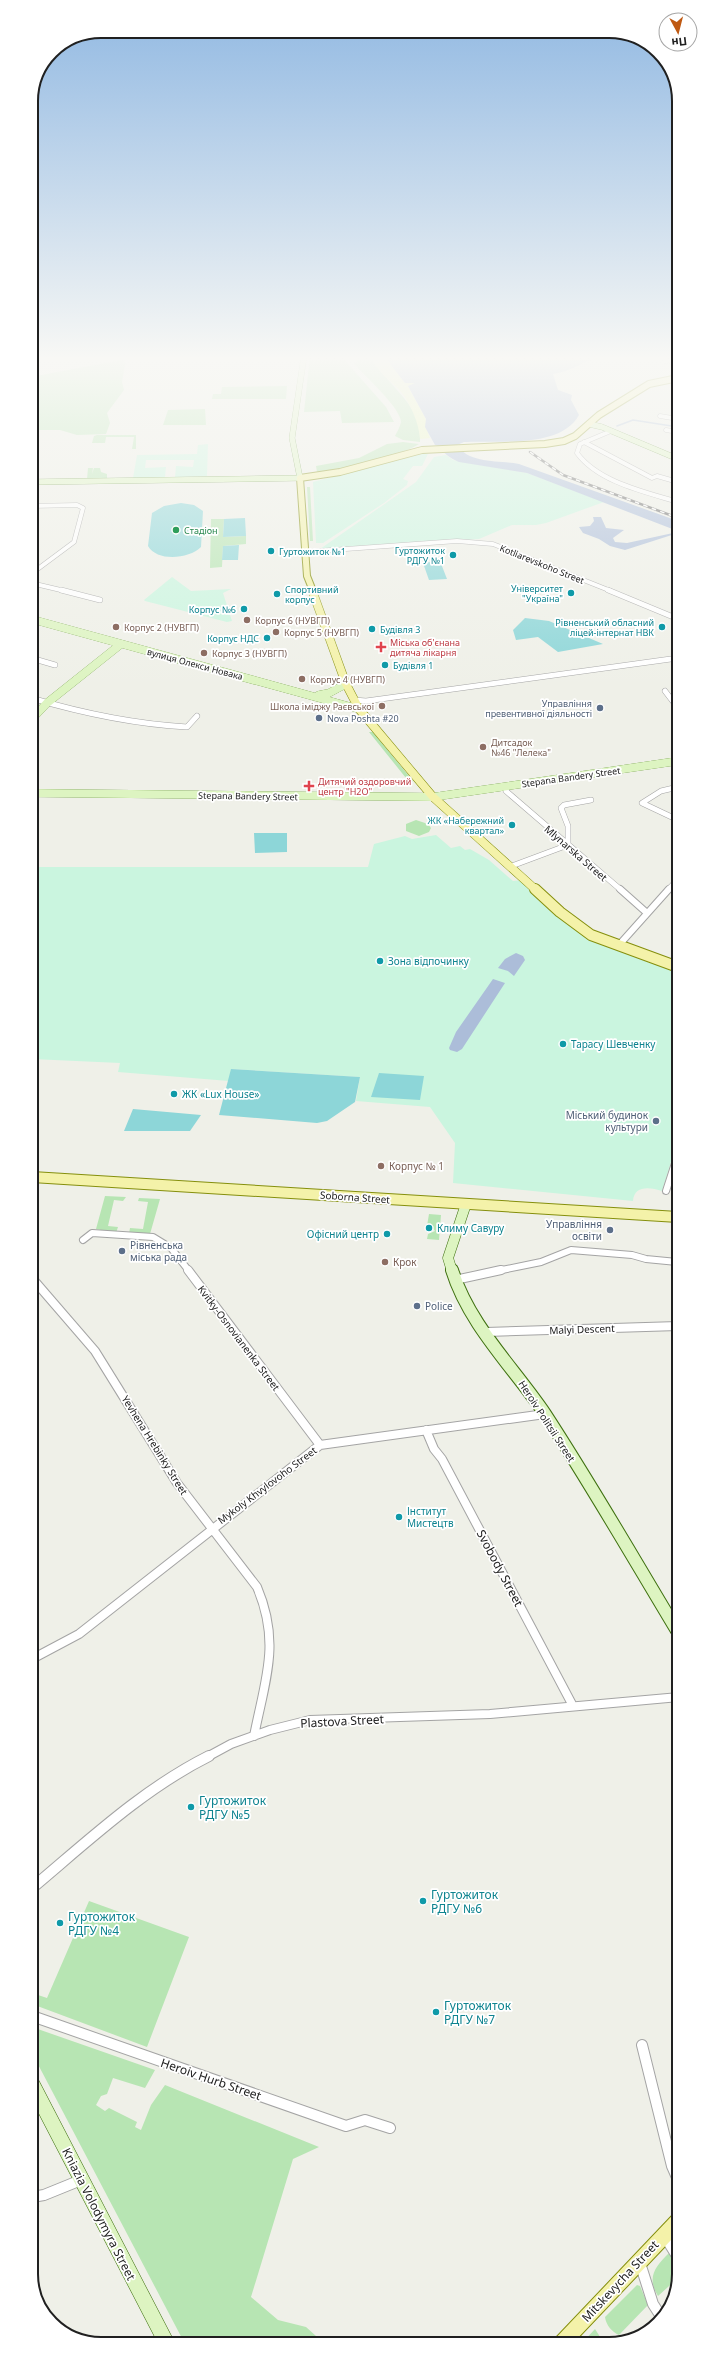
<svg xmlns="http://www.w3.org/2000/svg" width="710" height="2375" font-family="'Noto Sans',sans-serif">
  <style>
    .grass { fill: #b7e5b3 }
    .sand { fill: #edf9bd }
    .park { fill: #caf5df }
    .pitch { fill: #8dd6d8 }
    .water { fill: #acbdd9 }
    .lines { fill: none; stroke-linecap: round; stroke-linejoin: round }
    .stream { stroke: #acbdd9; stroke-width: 1.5 }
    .street-far4-casing { stroke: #a4a4a4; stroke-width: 5 }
    .street-far3-casing { stroke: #a4a4a4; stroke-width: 6 }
    .street-far2-casing { stroke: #a4a4a4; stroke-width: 8 }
    .street-far1-casing { stroke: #a4a4a4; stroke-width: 10 }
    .street-casing { stroke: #a4a4a4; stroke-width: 12 }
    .secondary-far4-casing { stroke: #3e700f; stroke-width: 6 }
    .secondary-far3-casing { stroke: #3e700f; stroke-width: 8 }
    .secondary-far2-casing { stroke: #3e700f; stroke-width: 11 }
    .secondary-far1-casing { stroke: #3e700f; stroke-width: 14 }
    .secondary-casing { stroke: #3e700f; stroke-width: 16 }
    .primary-far3-casing { stroke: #858f0d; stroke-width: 8 }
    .primary-far2-casing { stroke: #858f0d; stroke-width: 9 }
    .primary-far1-casing { stroke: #858f0d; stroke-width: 12 }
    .primary-casing { stroke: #858f0d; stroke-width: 18 }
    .street-far4 { stroke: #fff; stroke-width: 4 }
    .street-far3 { stroke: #fff; stroke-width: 5 }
    .street-far2 { stroke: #fff; stroke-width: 6 }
    .street-far1 { stroke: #fff; stroke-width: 8 }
    .street { stroke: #fff; stroke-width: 10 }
    .secondary-far4 { stroke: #ddf4c1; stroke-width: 5.5 }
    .secondary-far3 { stroke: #ddf4c1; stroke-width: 8 }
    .secondary-far2 { stroke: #ddf4c1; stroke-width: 10 }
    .secondary-far1 { stroke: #ddf4c1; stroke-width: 12 }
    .secondary { stroke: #ddf4c1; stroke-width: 15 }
    .primary-far3 { stroke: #f4f2a9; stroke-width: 6 }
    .primary-far2 { stroke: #f4f2a9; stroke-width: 8 }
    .primary-far1 { stroke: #f4f2a9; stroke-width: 10 }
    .primary { stroke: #f4f2a9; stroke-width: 16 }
    .rail-casing { stroke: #6e6e6e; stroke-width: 2.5 }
    .rail { stroke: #fff; stroke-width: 1.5; stroke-dasharray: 4.5; stroke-linecap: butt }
    .leisure-dot { fill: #2e9e5b; stroke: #fff; stroke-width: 1.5 }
    .culture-dot { fill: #0f9aa8; stroke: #fff; stroke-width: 1.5 }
    .education-dot { fill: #8d6e63; stroke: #fff; stroke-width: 1.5 }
    .health-dot { fill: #e0444e; stroke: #fff; stroke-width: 1.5 }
    .service-dot { fill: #5c6f8a; stroke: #fff; stroke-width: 1.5 }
    .labels { text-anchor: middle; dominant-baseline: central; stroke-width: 3.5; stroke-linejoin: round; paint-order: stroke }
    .far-leisure-label { font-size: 9px; fill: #27864d; stroke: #fff; text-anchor: start }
    .far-culture-label { font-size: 9px; fill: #0d838f; stroke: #fff; text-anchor: end }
    .far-street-label { font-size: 9px; fill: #202020; stroke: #fff }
    .far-education-label { font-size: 9px; fill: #785e54; stroke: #fff; text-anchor: start }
    .far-health-label { font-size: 9px; fill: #be3a42; stroke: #fff; text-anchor: start }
    .far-service-label { font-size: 9px; fill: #4e5e75; stroke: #fff; text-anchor: end }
    .street-label { font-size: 10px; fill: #202020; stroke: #fff }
    .culture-label { font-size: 10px; fill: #0d838f; stroke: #fff; text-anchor: start }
    .service-label { font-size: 10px; fill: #4e5e75; stroke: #fff; text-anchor: end }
    .education-label { font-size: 10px; fill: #785e54; stroke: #fff; text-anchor: start }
    .near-street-label { font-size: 12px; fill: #202020; stroke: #fff }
    .near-culture-label { font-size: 12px; fill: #0d838f; stroke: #fff; text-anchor: start }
    .rim { fill: none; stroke: #202020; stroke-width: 2 }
  </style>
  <rect width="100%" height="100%" fill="#eff0e8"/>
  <path class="grass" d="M310,356H341L386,407L394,422L342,423L340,411L304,412Z
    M361,356L371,358C384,380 414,401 419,426C420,431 420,437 420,442L403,440L395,436C397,432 400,427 401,422C401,408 364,375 354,364Z
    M126,359L122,382L124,390L107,413L110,423L106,434L77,435L60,430H31V377Z
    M287,386L286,399H212L213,394H221L222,387Z
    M205,409L206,425H163L168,410Z
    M97,435H136V449H132L134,437H106L105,443H92L94,436Z
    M403,442L419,444C404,455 341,469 320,473L317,472L316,466L359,458L387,444Z
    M88,468H93L92,474L94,468H100L101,472L107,474V478L87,479Z
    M307,487H310L313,541H310Z
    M211,519H224L223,537L246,536V544L223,546L222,567L210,568Z
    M369,732H373L413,781L410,783Z
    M416,820L428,824L431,828L429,832L419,836L406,831V824Z
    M105,1196L126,1197L123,1201L114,1200L108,1226L118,1227L116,1233L96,1229Z
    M139,1198L160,1199L150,1234H129L130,1228L143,1229L148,1202L138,1201Z
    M429,1214L441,1215L439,1240L427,1239L428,1234L435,1231L432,1227L427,1226Z
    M89,1901L189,1937L147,2047L32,2004V1993L47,1998Z
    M32,2027L155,2070L145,2088L113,2078L107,2094L101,2096L96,2105L105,2111L109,2108L137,2122L135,2127L141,2130L151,2105L165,2085L319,2147L293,2159L251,2297L278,2320L306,2327L316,2336L311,2343L185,2344L32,2053Z
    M669,2253C674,2261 681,2268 678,2278L658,2296C646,2277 656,2266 669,2253Z
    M637,2285L640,2286L648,2305L619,2335C612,2332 606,2325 605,2317Z
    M595,2329L604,2343H582Z"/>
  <path class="sand" d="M371,356H384L405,383H415L408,386C411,393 425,416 426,420C427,427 427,431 430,438L420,439C419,423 411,405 401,392C391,380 377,373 371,356Z"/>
  <path class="park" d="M208,444L207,476L175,477L176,466L193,467L194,460H146L145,468L166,467L165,477L133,478L137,455L197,454L198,445Z
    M425,453L428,454L422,466H413L403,479L408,481L407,485L384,503L323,543H316L313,482Z
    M446,455L453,460L527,473L604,502L546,523L536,525H512L479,539L320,549L416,482L434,457Z
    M172,577L191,591L231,589L223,593L232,621L227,622L145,601L144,600Z
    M436,835L451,848L460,846L465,850L470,849L489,860L513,881L524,880L574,926L678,967V1139L662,1191C650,1187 634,1185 633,1201L453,1183L455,1143L430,1107L356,1101L360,1077L232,1069L229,1081L118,1072L120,1063L32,1059L31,867H368L374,844L405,836L412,839Z"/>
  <path class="pitch" d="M181,503L194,505L203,511L201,547C189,559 157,562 148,546L152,513L164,506Z
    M245,518L246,536L223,537L224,519Z
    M239,545L238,560H222L223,546Z
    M440,561L447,579L429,580L423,563Z
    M525,618L549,621L603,644L558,652L538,637L516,640L513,630Z
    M254,833H287V852L255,853Z
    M231,1069L360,1077L355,1102L327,1121L317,1123L219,1115Z
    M379,1073L424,1076L420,1100L371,1097Z
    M133,1109L201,1115L190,1131H124Z"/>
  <path class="water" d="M384,356H601C584,361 570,372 553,374L558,390L572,395L571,400L579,415C560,449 499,440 464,442L457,445C469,464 498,460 519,464L678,521V533L625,550L610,546L599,539L583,533L579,527L590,526L594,521L593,517H601L606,528L624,530L613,538L615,542L627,543L673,533L675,530L527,473L459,462C450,458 444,454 439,446L435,445L425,427L426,419L408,386L415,383H405Z
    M516,953L523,956L525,960L514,976L508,971L498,968L505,959Z
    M493,979L505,983L462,1049L457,1052L450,1050L449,1048L456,1032Z"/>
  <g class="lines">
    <path class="stream" d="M617,426L633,420L678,427"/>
    <g class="street-far4-casing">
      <path id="street-far4" d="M665,361L678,360
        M660,416L678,419
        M666,430L678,432
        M611,431L580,444L577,453C598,482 645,492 678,502
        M584,442L652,478L657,476L678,482
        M31,499L36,482
        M31,506L77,505L83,508L74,542L31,574
        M304,552L457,541L493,544L611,591
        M31,583L65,591"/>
    </g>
    <g class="street-far3-casing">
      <path id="street-far3" d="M61,590L100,600
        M608,590L678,619
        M31,658L55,665
        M665,691L678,708
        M31,698C82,713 134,724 187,727L197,716
        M354,700L366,701L678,658
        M678,787L661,791L642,803L678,820
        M506,791L621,890
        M509,867L568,845V826L561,808L564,805L591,800
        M668,890L678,879"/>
    </g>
    <g class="street-far2-casing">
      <path id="street-far2" d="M620,889L647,913
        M619,945L669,889
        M666,1191L678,1154
        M83,1240L92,1233L153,1237L171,1248L189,1271
        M497,1271L541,1262L571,1250L632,1255L646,1259L677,1262V1271"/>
    </g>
    <g class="street-far1-casing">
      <path id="street-far1" d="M188,1270L320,1445
        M677,1270L678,1327
        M32,1278L95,1351L177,1483L257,1587C281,1643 265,1680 254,1736
        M455,1280L501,1270
        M486,1332L678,1326
        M426,1430L434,1449L442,1459L573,1706
        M32,1659L79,1634L320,1445L545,1414
        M207,1757L231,1744L270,1730L310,1720L490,1714L679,1697"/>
    </g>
    <g class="street-casing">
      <path id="street" d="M32,1888C88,1841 143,1789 209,1756
        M32,2016L346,2126L365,2120L390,2128
        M642,2045L672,2166L679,2182
        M32,2197L44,2195L81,2180
        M664,2235L679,2259
        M640,2263L653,2304L662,2318"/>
    </g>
    <g class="secondary-far4-casing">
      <path id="secondary-far4" d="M589,424L602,427L678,459
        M31,482L300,478L292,438L304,356"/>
    </g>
    <g class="secondary-far3-casing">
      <path id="secondary-far3" d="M31,619L359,709
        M319,695L329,693L346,684
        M31,720L47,703L121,644
        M31,793L433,797L678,761"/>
    </g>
    <g class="secondary-far2-casing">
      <path id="secondary-far2" d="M452,1271L448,1258L466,1204"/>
    </g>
    <g class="secondary-far1-casing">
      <path id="secondary-far1" d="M452,1270C469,1325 514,1368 545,1414C592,1486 635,1561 679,1634"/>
    </g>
    <g class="secondary-casing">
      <path id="secondary" d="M32,2084L167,2344"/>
    </g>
    <g class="primary-far3-casing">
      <path id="primary-far3" d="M313,591L307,576L300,478L340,472L422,450L545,444L564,441L575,436L599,415L649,384L678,378"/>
    </g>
    <g class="primary-far2-casing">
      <path id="primary-far2" d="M312,590L346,684L359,709L433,797L536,890"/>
    </g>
    <g class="primary-far1-casing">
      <path id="primary-far1" d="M535,889L560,912L591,935L678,967
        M32,1177L678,1217"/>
    </g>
    <g class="primary-casing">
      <path id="primary" d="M562,2343L679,2220"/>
    </g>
    <use href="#street-far4" class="street-far4"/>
    <use href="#street-far3" class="street-far3"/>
    <use href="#street-far2" class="street-far2"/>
    <use href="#street-far1" class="street-far1"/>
    <use href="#street" class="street"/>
    <use href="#secondary-far4" class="secondary-far4"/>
    <use href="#secondary-far3" class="secondary-far3"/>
    <use href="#secondary-far2" class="secondary-far2"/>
    <use href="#secondary-far1" class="secondary-far1"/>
    <use href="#secondary" class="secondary"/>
    <use href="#primary-far3" class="primary-far3"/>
    <use href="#primary-far2" class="primary-far2"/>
    <use href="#primary-far1" class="primary-far1"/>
    <use href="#primary" class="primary"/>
    <g class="rail-casing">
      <path id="rail" d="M530,452L563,475L678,518"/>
    </g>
    <use href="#rail" class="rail"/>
  </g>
  <linearGradient id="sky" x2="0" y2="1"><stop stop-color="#90b8e2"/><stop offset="0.52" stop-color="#f8f8f5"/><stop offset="1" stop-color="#f8f8f5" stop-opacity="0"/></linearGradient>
  <rect width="710" height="689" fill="url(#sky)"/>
  <circle class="leisure-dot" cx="176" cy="530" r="4"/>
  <g class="culture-dot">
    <circle cx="271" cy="551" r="4"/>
    <circle cx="453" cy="555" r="4"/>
    <circle cx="571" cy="593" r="4"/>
    <circle cx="277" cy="594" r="4"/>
    <circle cx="244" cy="609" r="4"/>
    <circle cx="662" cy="627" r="4"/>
    <circle cx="372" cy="629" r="4"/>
    <circle cx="267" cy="638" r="4"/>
    <circle cx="385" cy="665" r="4"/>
    <circle cx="512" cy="825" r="4"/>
    <circle cx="380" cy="961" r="4"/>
    <circle cx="563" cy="1044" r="4"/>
    <circle cx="174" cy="1094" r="4"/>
    <circle cx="429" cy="1228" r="4"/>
    <circle cx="387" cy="1234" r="4"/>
    <circle cx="399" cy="1517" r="4"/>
    <circle cx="191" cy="1807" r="4"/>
    <circle cx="423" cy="1901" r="4"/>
    <circle cx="60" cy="1923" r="4"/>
    <circle cx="436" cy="2012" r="4"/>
  </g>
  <g class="education-dot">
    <circle cx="247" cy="620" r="4"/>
    <circle cx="116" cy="627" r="4"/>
    <circle cx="276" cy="632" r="4"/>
    <circle cx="204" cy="653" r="4"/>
    <circle cx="302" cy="679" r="4"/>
    <circle cx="382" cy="706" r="4"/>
    <circle cx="483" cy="747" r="4"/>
    <circle cx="381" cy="1166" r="4"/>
    <circle cx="385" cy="1262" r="4"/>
  </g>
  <g class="health-dot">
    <path d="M379 641h4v4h4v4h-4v4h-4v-4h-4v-4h4z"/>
    <path d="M307 780h4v4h4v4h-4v4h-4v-4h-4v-4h4z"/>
  </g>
  <g class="service-dot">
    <circle cx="600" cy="708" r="4"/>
    <circle cx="319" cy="718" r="4"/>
    <circle cx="656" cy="1121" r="4"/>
    <circle cx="610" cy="1230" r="4"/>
    <circle cx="122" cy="1251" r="4"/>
    <circle cx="417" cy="1306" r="4"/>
  </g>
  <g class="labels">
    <g class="far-leisure-label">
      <text x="184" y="530">Стадіон</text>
    </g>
    <g class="far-culture-label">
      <text x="445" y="550">Гуртожиток<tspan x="445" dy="10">РДГУ №1</tspan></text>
      <text x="279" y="551" text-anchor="start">Гуртожиток №1</text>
      <text x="563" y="588">Університет<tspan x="563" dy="10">"Україна"</tspan></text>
      <text x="285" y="589" text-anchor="start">Спортивний<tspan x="285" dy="10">корпус</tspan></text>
      <text x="236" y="609">Корпус №6</text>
      <text x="654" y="622">Рівненський обласний<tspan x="654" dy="10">ліцей-інтернат НВК</tspan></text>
      <text x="380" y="629" text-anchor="start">Будівля 3</text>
      <text x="259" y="638">Корпус НДС</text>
      <text x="393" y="665" text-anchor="start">Будівля 1</text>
      <text x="504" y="820">ЖК «Набережний<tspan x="504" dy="10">квартал»</tspan></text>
    </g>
    <g class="far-street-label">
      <text transform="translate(542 564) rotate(22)">Kotliarevskoho Street</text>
      <text transform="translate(195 664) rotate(15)">вулиця Олекси Новака</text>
      <text transform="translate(571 777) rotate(-8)">Stepana Bandery Street</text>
      <text transform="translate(248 796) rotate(1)">Stepana Bandery Street</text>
    </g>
    <g class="far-education-label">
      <text x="255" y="620">Корпус 6 (НУВГП)</text>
      <text x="124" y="627">Корпус 2 (НУВГП)</text>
      <text x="284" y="632">Корпус 5 (НУВГП)</text>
      <text x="212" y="653">Корпус 3 (НУВГП)</text>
      <text x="310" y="679">Корпус 4 (НУВГП)</text>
      <text x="374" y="706" text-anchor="end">Школа іміджу Раєвської</text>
      <text x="491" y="742">Дитсадок<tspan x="491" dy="10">№46 "Лелека"</tspan></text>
    </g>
    <g class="far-health-label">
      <text x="390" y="642">Міська об'єнана<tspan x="390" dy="10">дитяча лікарня</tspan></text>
      <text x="318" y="781">Дитячий оздоровчий<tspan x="318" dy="10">центр "H2O"</tspan></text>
    </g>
    <g class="far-service-label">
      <text x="592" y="703">Управління<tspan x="592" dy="10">превентивної діяльності</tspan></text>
      <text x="327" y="718" text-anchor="start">Nova Poshta #20</text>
    </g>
    <g class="street-label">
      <text transform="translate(576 853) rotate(41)">Mlynarska Street</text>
      <text transform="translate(355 1197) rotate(4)">Soborna Street</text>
      <text transform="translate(582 1329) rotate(-2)">Malyi Descent</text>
      <text transform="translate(239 1338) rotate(53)">Kvitky-Osnovianenka Street</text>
      <text transform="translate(547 1421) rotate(57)">Heroiv Politsii Street</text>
      <text transform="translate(155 1445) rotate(58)">Yevhena Hrebinky Street</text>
      <text transform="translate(267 1485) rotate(-37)">Mykoly Khvylovoho Street</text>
    </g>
    <g class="culture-label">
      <text x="388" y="961">Зона відпочинку</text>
      <text x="571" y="1044">Тарасу Шевченку</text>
      <text x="182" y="1094">ЖК «Lux House»</text>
      <text x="437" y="1228">Климу Савуру</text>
      <text x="379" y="1234" text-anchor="end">Офісний центр</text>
      <text x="407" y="1511">Інститут<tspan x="407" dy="12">Мистецтв</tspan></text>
    </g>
    <g class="service-label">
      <text x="648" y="1115">Міський будинок<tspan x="648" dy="12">культури</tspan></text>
      <text x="602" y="1224">Управління<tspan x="602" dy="12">освіти</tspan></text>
      <text x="130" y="1245" text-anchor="start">Рівненська<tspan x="130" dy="12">міська рада</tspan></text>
      <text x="425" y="1306" text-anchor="start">Police</text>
    </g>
    <g class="education-label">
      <text x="389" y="1166">Корпус № 1</text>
      <text x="393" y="1262">Крок</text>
    </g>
    <g class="near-street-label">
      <text transform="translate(500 1568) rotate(62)">Svobody Street</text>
      <text transform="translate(342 1721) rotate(-3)">Plastova Street</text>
      <text transform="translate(211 2079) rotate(19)">Heroiv Hurb Street</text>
      <text transform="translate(99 2214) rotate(63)">Kniazia Volodymyra Street</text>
      <text transform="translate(620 2281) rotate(-47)">Mitskevycha Street</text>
    </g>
    <g class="near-culture-label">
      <text x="199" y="1800">Гуртожиток<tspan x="199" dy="14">РДГУ №5</tspan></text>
      <text x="431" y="1894">Гуртожиток<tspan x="431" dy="14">РДГУ №6</tspan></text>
      <text x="68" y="1916">Гуртожиток<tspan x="68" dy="14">РДГУ №4</tspan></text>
      <text x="444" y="2005">Гуртожиток<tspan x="444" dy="14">РДГУ №7</tspan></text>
    </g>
  </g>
  <path d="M0 0H710V2375H0ZM101 38H609A63 63 0 0 1 672 101V2274A63 63 0 0 1 609 2337H101A63 63 0 0 1 38 2274V101A63 63 0 0 1 101 38Z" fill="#fff" fill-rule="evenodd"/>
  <path class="rim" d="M101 38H609A63 63 0 0 1 672 101V2274A63 63 0 0 1 609 2337H101A63 63 0 0 1 38 2274V101A63 63 0 0 1 101 38Z"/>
  <g transform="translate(678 32) rotate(173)"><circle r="19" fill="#ffffff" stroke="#a6a6a6"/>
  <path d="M0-3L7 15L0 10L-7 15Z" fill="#bf5912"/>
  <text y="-6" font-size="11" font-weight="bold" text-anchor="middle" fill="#202020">Пн</text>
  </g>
</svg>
